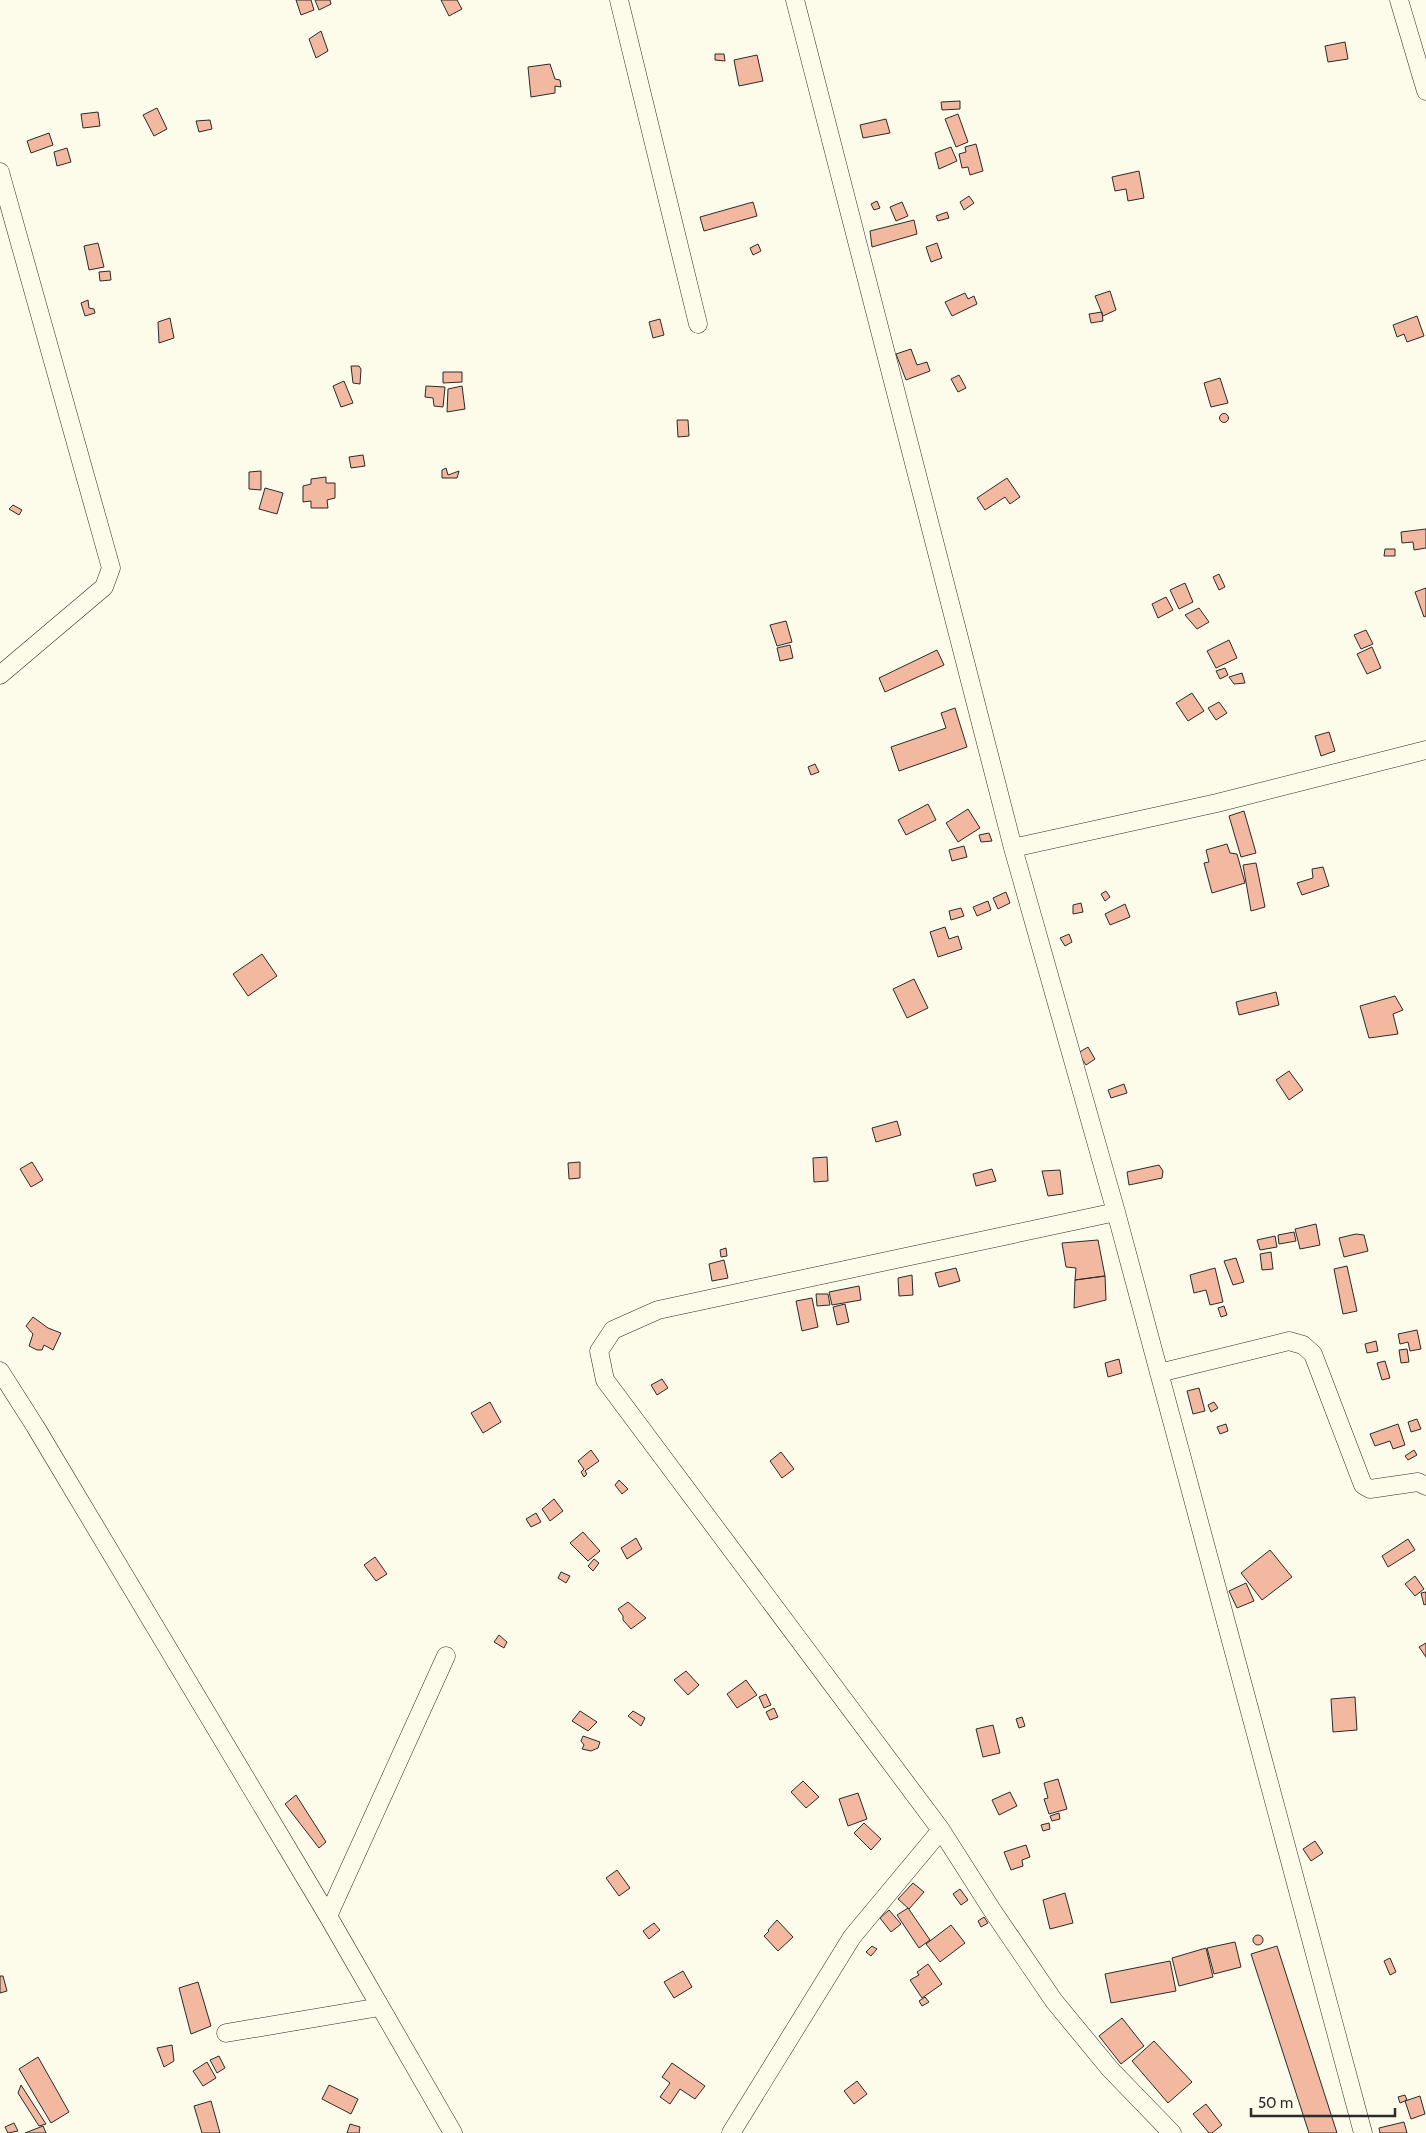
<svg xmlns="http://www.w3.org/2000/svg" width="1426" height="2133" font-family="Cabin,sans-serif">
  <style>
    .building { fill: #f2b8a0; stroke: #2b2b2b }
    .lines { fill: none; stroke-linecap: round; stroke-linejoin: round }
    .minor-casing { stroke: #2b2b2b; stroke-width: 19 }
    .minor { stroke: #fdfbea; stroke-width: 18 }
  </style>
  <rect width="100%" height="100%" fill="#fdfbea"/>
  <path class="building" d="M296,0H311L314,10L301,15Z
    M315,0H330L331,4L319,10Z
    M441,0H457L462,9L449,16Z
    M321,31L328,51L316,58L309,39Z
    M1345,42L1348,59L1328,62L1325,46Z
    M715,54H724L725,61L715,60Z
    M757,55L763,81L739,86L734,60Z
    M550,64L555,79L560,80L561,87L555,86V93L531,97L528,67Z
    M960,101V109L942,110L941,102Z
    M157,108L167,129L154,136L143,115Z
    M98,112L100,126L83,128L81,114Z
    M958,114L968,142L956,147L945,119Z
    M886,119L890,133L863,138L860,125Z
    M210,120L212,129L199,132L196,121Z
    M49,133L53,145L31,153L27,141Z
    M976,144L983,171L970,175L968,167L962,168L959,154L966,152L965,147Z
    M951,147L957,161L939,169L935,153Z
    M67,148L71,162L57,166L54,152Z
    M1139,171L1144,198L1128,201L1126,189L1115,191L1112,177Z
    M969,196L974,203L964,210L960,202Z
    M877,201L880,208L874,210L871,204Z
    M753,202L757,216L704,231L700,217Z
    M902,202L908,216L896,221L890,207Z
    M947,212L949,218L938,221L936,216Z
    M914,220L917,234L872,247L870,231Z
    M98,243L104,267L89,270L84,246Z
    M937,243L942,258L931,262L926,247Z
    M758,244L761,251L753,255L750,248Z
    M110,271L111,280L100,281L99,272Z
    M1110,291L1116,310L1103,316L1095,296Z
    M965,293L968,299L974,296L977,304L952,316L945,302Z
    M88,300L89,308L94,309L95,313L85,316L81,303Z
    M1102,312L1103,321L1091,323L1089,314Z
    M1417,316L1424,336L1407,342L1404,334L1397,337L1393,325Z
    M170,318L174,338L159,343L158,322Z
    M660,319L664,335L653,338L649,322Z
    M911,349L917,365L927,362L930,371L906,380L896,354Z
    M351,366H359L361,369L360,384L353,383Z
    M443,372H462V382L443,383Z
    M959,375L966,388L958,392L951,379Z
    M1220,378L1228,403L1211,407L1204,383Z
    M344,381L353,403L341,407L333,386Z
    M426,386L445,387L443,407L434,406L433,398L425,397Z
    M462,386L465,409L447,412L448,389Z
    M1219.5 418a4.5 4.5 0 1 1 9 0a4.5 4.5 0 1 1-9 0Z
    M677,420H688L689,436L678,437Z
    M363,455L365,466L351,468L349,457Z
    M446,468L448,475L459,471L457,478H442V470Z
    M261,471V490L249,489V472Z
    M326,477V483H335V498L327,500L328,508H311V501L303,502V486L311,484V479Z
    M1007,478L1020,497L1010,504L1005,497L985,510L977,498Z
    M265,488L283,493L277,514L259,509Z
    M13,505L22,510L19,515L9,509Z
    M1426,529V548L1414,550L1413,542L1402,543L1401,532Z
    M1385,549H1395V556H1384Z
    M1219,574L1225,587L1219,590L1213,577Z
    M1185,583L1193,602L1179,609L1170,590Z
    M1426,588V616L1424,617L1415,592Z
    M1166,597L1173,610L1158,618L1152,604Z
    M1199,608L1209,622L1197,629L1185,615Z
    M786,621L792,642L777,646L770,625Z
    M1366,630L1373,644L1361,649L1354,635Z
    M1229,640L1237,658L1216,668L1207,651Z
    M790,645L793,658L780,661L777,648Z
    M1372,647L1381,668L1367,674L1357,654Z
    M937,650L944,665L885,692L879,678Z
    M1225,668L1228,675L1220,679L1216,671Z
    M1242,673L1245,683L1234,684L1229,677Z
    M1192,693L1204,711L1188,721L1176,703Z
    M1219,702L1227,713L1216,720L1208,708Z
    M955,708L967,747L899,771L891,747L946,728L941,713Z
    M1329,732L1335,751L1321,756L1315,736Z
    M815,764L819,772L811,775L808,767Z
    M928,804L936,820L906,835L898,820Z
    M968,809L980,828L958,842L946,823Z
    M1244,811L1256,853L1241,857L1229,816Z
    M989,833L992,841L981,842L979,835Z
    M1227,844L1230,853L1237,854L1245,883L1212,893L1204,863L1209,862L1206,850Z
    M964,846L967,857L952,861L949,850Z
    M1256,863L1265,907L1251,911L1243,865Z
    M1323,867L1329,886L1302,895L1297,883L1313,878L1312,869Z
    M1106,891L1110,897L1105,901L1101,894Z
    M1006,892L1010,903L998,909L993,898Z
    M988,901L991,910L977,916L973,907Z
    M1081,903L1083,912L1073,914V905Z
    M1125,904L1130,917L1110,925L1105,914Z
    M961,908L964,916L951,920L949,911Z
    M945,927L949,939L958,936L962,949L938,957L930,932Z
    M1069,934L1072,942L1065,946L1060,938Z
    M262,954L277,976L248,996L233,974Z
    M914,979L928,1008L907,1018L893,989Z
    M1276,992L1279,1005L1239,1015L1236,1002Z
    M1395,996L1403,1010L1393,1014L1398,1034L1369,1038L1360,1006Z
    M1088,1047L1095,1059L1086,1065L1078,1053Z
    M1289,1071L1303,1090L1289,1100L1276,1080Z
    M1124,1084L1127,1093L1111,1098L1108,1090Z
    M897,1121L901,1135L876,1142L872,1128Z
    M827,1157L828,1181L814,1182L813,1158Z
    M32,1162L43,1180L31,1187L20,1169Z
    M580,1162V1178L569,1179L568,1163Z
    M1159,1165L1163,1171L1162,1178L1129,1185L1127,1172Z
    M992,1169L996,1181L976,1186L973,1174Z
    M1060,1170L1063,1194L1048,1196L1042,1171Z
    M1316,1224L1320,1245L1300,1249L1295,1229Z
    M1294,1232L1296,1241L1279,1244L1278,1235Z
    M1356,1234L1364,1235L1368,1251L1344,1257L1339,1238Z
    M1275,1236L1277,1247L1260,1250L1257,1240Z
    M1098,1240L1105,1276L1075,1280L1076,1268L1066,1267L1062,1243Z
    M726,1248L727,1256L721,1257L720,1250Z
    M1271,1252L1273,1269L1262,1270L1260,1254Z
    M1236,1258L1244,1282L1233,1285L1224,1261Z
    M724,1260L728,1278L712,1281L709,1264Z
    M1347,1266L1357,1311L1343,1314L1334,1269Z
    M956,1268L960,1281L939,1287L935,1273Z
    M1215,1268L1223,1302L1210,1305L1206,1290L1194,1293L1190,1275Z
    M912,1275L913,1295L899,1296L898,1278Z
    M1105,1276L1106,1300L1074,1308L1075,1280Z
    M859,1286L861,1300L832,1305L829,1292Z
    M816,1294H828L830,1305L817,1306Z
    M812,1298L818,1327L802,1331L796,1301Z
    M845,1304L849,1322L837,1325L833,1307Z
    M1224,1306L1227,1315L1221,1317L1218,1308Z
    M33,1317L48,1328L61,1333L53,1350L44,1345L42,1350H37L29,1346L33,1334L26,1326Z
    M1417,1330L1421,1349L1410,1351L1408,1342L1400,1344L1398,1334Z
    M1376,1341L1378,1351L1367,1353L1365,1344Z
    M1407,1349L1409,1362L1401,1363L1399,1350Z
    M1119,1359L1122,1373L1108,1377L1105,1363Z
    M1385,1361L1390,1378L1382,1380L1377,1363Z
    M662,1379L668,1388L657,1395L651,1385Z
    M1199,1388L1205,1411L1193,1414L1187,1391Z
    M490,1402L501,1422L483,1433L471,1413Z
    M1214,1402L1218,1408L1211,1412L1208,1405Z
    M1417,1419L1421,1429L1411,1432L1408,1422Z
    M1226,1424L1228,1431L1220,1434L1217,1427Z
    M1398,1424L1405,1445L1393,1449L1390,1441L1375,1446L1370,1434Z
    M591,1450L599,1461L585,1471L587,1474L584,1477L581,1472L584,1469L578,1461Z
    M1414,1450L1417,1455L1408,1460L1405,1456Z
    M781,1452L794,1469L782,1478L770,1461Z
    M619,1480L628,1489L622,1494L615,1485Z
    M554,1499L563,1511L550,1521L542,1509Z
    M536,1513L541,1522L531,1527L526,1519Z
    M583,1532L600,1551L588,1561L570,1543Z
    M636,1538L642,1549L627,1559L621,1548Z
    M1408,1539L1415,1550L1388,1567L1382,1556Z
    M1270,1550L1292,1577L1262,1600L1241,1573Z
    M375,1557L387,1574L376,1581L364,1565Z
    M594,1559L599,1563L593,1571L588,1566Z
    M561,1572L570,1576L566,1583L558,1578Z
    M1415,1576L1424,1589L1415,1596L1405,1584Z
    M1246,1583L1254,1601L1237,1608L1229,1591Z
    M1426,1592V1604L1424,1605L1421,1593Z
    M628,1602L646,1618L631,1629L623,1620V1616L618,1609Z
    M499,1635L507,1642L504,1648L494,1642Z
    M1426,1643V1657L1419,1647Z
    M686,1671L699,1685L688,1695L674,1680Z
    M746,1680L757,1695L737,1708L727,1694Z
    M766,1694L771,1705L764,1708L759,1697Z
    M1355,1697L1357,1730L1333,1732L1331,1699Z
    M774,1708L778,1717L770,1720L766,1712Z
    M580,1711L597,1722L588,1731L572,1721Z
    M633,1711L645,1718L641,1726L628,1716Z
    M1022,1717L1025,1726L1019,1728L1016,1719Z
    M993,1725L1000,1753L983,1757L976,1729Z
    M583,1736L600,1742L598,1748L591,1751L582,1749L584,1745L581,1741Z
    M1058,1779L1067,1809L1049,1814L1044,1799L1048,1798L1044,1783Z
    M803,1781L819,1797L806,1808L791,1792Z
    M1010,1792L1017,1806L999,1815L992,1800Z
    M858,1793L867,1819L848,1826L839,1799Z
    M296,1795L326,1842L319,1848L285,1804Z
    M1059,1813L1060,1819L1052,1821L1050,1816Z
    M864,1823L881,1839L871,1850L854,1833Z
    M1049,1823L1050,1829L1043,1831L1041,1825Z
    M1315,1841L1323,1853L1311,1861L1303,1849Z
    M1026,1845L1030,1857L1022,1860L1023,1866L1011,1870L1004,1852Z
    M617,1870L630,1888L619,1896L606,1878Z
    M913,1883L924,1892L909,1909L898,1899Z
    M960,1889L968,1900L961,1905L953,1894Z
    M1065,1893L1073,1923L1050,1929L1043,1900Z
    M908,1908L930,1940L919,1948L897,1915Z
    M889,1910L901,1924L891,1932L880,1918Z
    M984,1917L988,1923L981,1927L978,1921Z
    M777,1920L793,1937L778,1951L764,1936L769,1931L768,1930Z
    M654,1923L660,1930L649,1939L643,1931Z
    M951,1925L965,1943L940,1962L926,1944Z
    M1253 1940a5 5 0 1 1 10 0a5 5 0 1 1-10 0Z
    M1235,1942L1241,1967L1214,1974L1207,1948Z
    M872,1946L877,1949L871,1956L866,1952Z
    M1277,1946L1337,2133H1309L1251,1954Z
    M1206,1948L1213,1977L1179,1986L1172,1958Z
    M1390,1958L1396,1972L1390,1975L1384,1961Z
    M1170,1961L1176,1991L1111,2003L1105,1974Z
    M928,1964L942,1984L922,1998L910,1980L919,1975L917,1972Z
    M683,1971L692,1987L674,1998L664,1982Z
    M0,1976H3L7,1991L0,1993Z
    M198,1982L211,2026L191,2034L179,1988Z
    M925,1997L929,2002L922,2006L919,2001Z
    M1122,2018L1144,2046L1121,2064L1099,2036Z
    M1154,2041L1192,2082L1168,2103L1132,2061Z
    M172,2045L174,2061L164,2067L157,2048Z
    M219,2056L225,2068L217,2073L210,2060Z
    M38,2057L69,2112L51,2123L19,2069Z
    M207,2062L216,2078L203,2086L193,2071Z
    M672,2063L705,2086L695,2099L680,2089L670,2104L660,2097L670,2083L662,2077Z
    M857,2081L867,2094L854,2104L844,2091Z
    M21,2085L46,2124L39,2126L18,2093Z
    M329,2085L358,2099L351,2114L322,2099Z
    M1405,2095L1407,2100L1400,2103L1398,2097Z
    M1420,2096L1425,2114L1411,2119L1405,2101Z
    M211,2101L220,2133H202L194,2106Z
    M1206,2104L1222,2125L1212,2133H1209L1193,2114Z
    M1404,2122L1407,2133H1380L1379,2128Z
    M14,2123L18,2131L8,2133L5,2127Z
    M350,2124L360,2127L359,2133H347Z
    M43,2126L46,2133H25Z"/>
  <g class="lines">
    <g class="minor-casing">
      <path id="minor" d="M619,0L698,324
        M795,0L1013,848L1116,1212L1363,2133
        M1399,0L1426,91
        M0,172L111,568L104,587L0,675
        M1013,848L1217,803L1426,750
        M1116,1212L658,1310L613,1330L599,1351L605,1380L941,1830L992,1910L1054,2001L1110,2069L1172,2133
        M0,1371L35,1426L328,1916L453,2133
        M1159,1373L1289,1341L1303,1345L1313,1354L1363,1485L1370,1489L1418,1482L1426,1486
        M328,1916L446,1656
        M226,2033L380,2007
        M731,2133L852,1937L941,1830"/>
    </g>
    <use href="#minor" class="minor"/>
  </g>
  <path d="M1251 2108v8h144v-8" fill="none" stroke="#2b2b2b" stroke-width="2.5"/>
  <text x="1258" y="2108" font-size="15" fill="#2b2b2b" stroke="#fdfbea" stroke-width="4" paint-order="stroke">50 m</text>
</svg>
